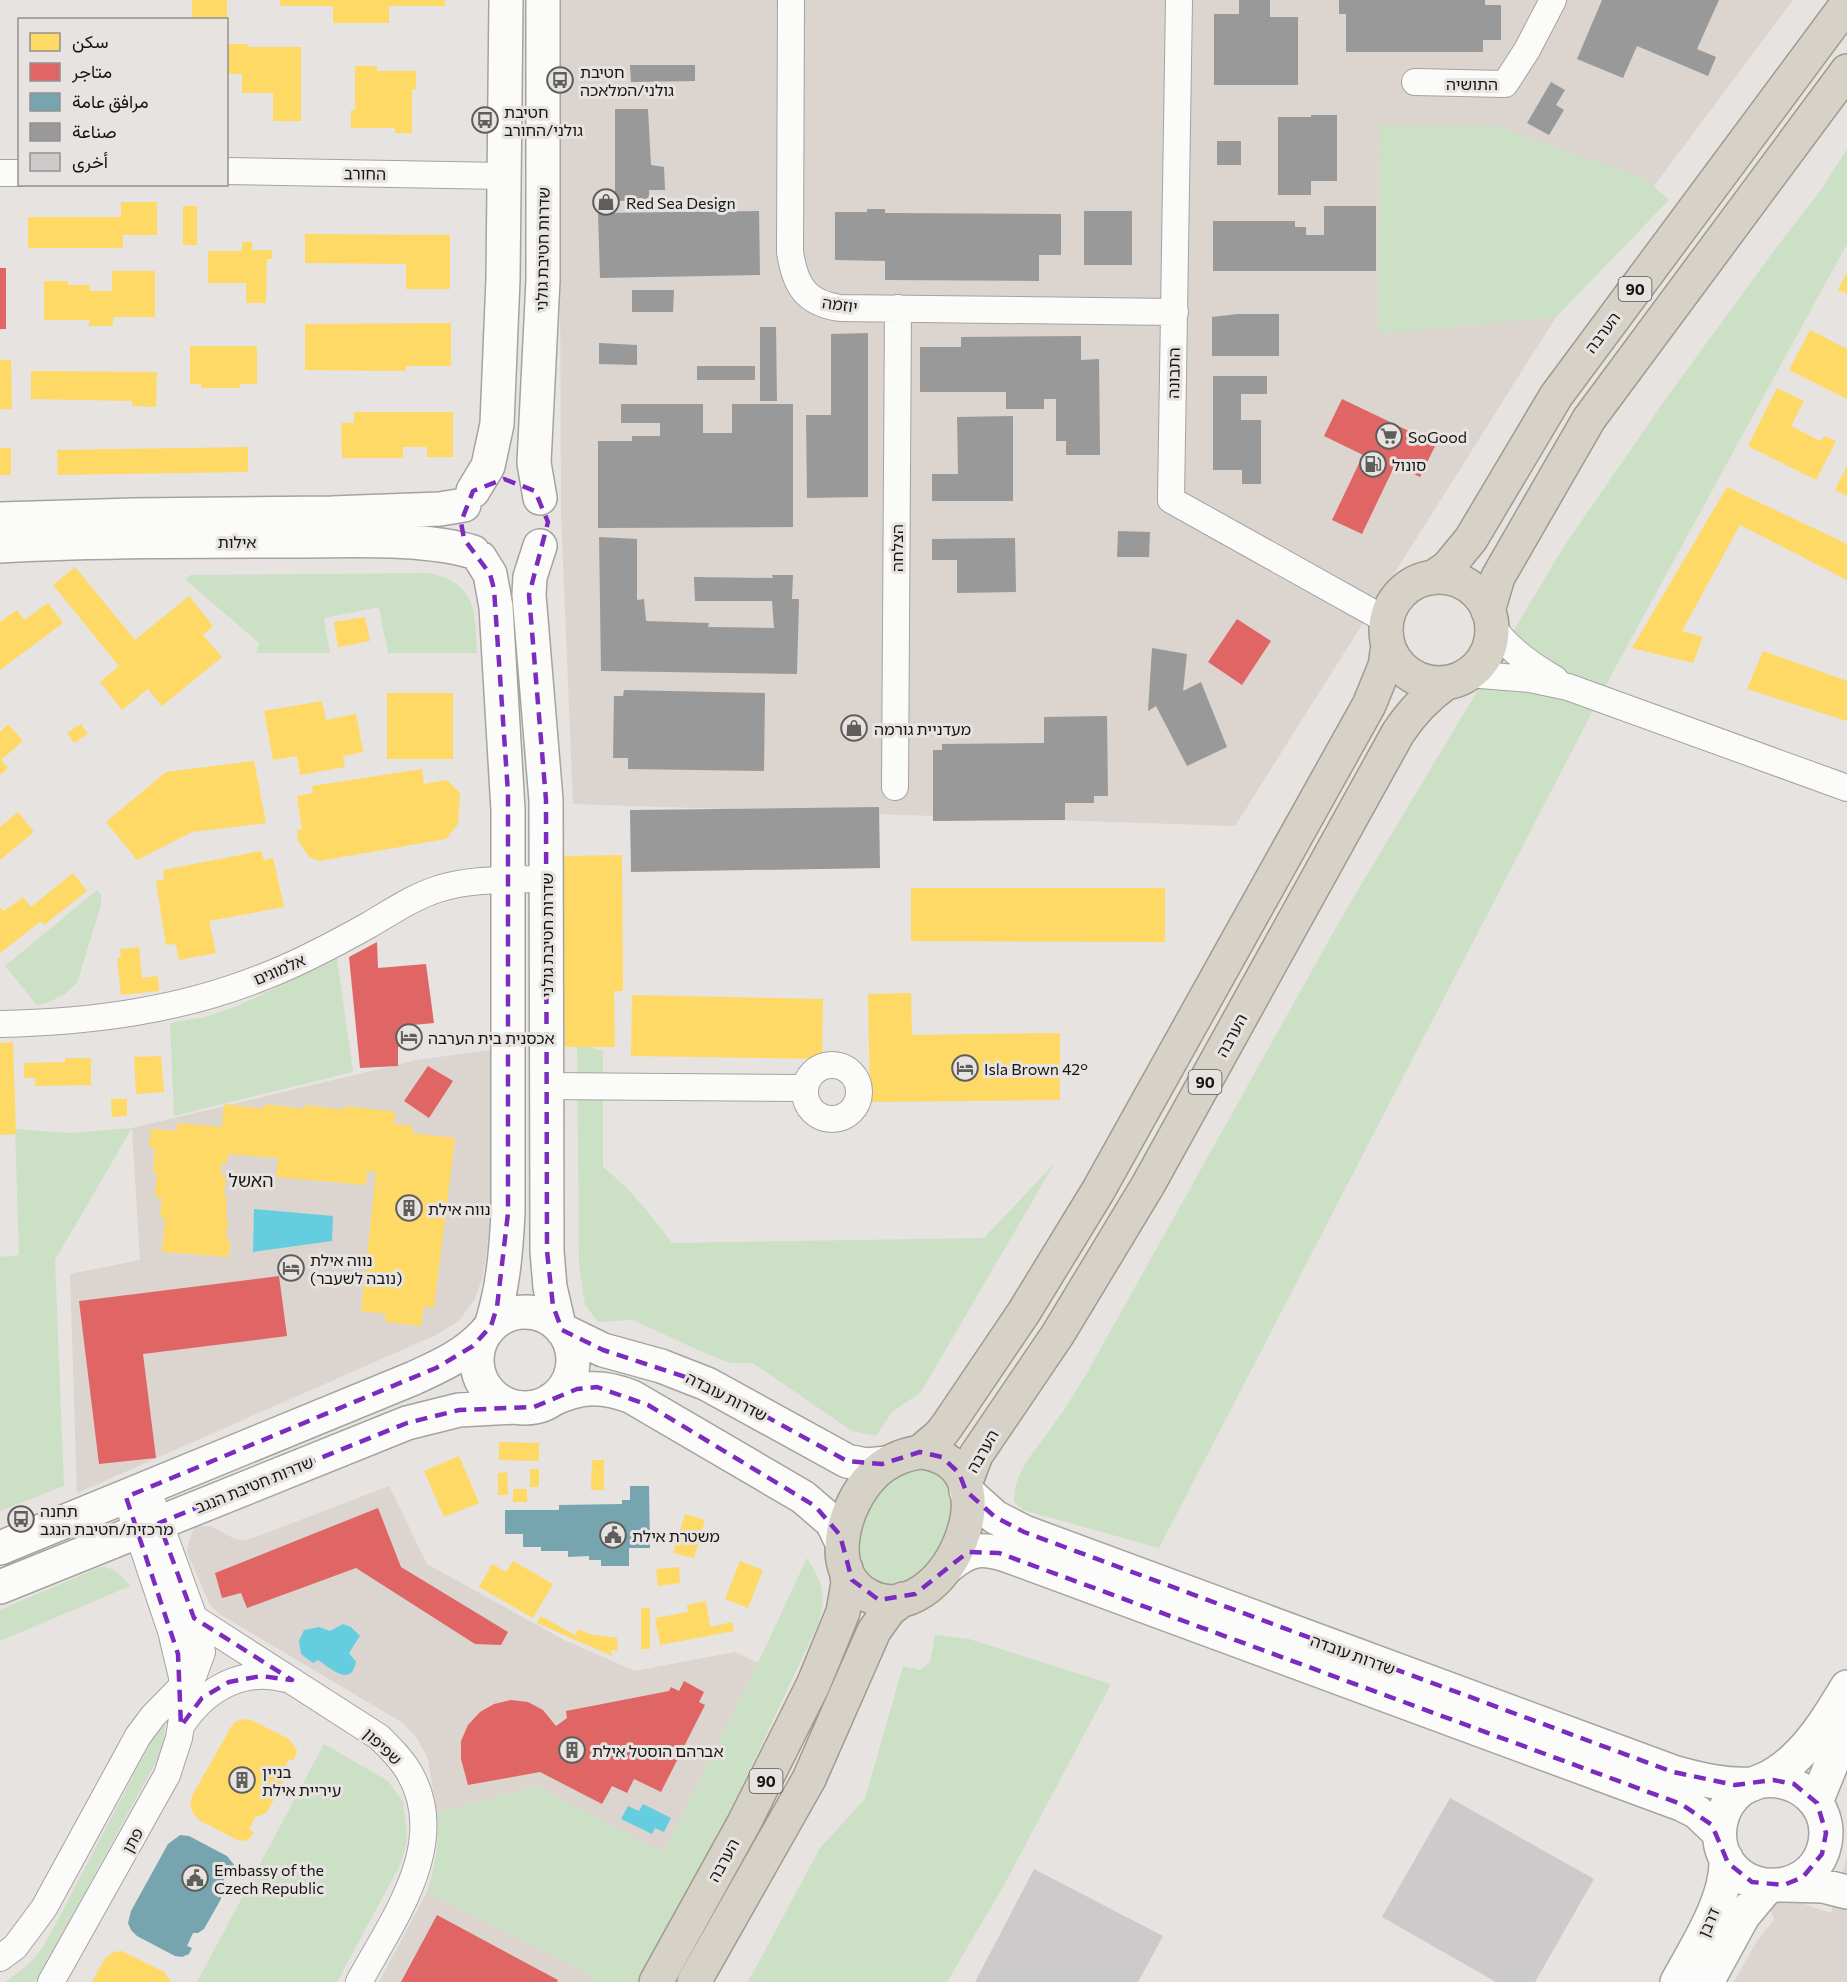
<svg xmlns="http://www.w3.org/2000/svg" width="1847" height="1982" font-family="Commissioner,Vazirmatn,'Noto Sans Hebrew',sans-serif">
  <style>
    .built { fill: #dbd4cf }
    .green { fill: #cce0c5 }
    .water { fill: #64cee0 }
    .homes { fill: #ffd966 }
    .shops { fill: #e06666 }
    .public { fill: #76a5af }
    .industry { fill: #999 }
    .building { fill: #cdcacb }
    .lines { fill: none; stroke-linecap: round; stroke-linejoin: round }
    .street-casing { stroke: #a5a3a1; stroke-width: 28 }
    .secondary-casing { stroke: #a5a3a1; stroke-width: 36 }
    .highway-casing { stroke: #a09a8f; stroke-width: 36 }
    .street { stroke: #fbfbfa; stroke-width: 26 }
    .secondary { stroke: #fbfbfa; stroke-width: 33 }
    .highway { stroke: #d6d2c8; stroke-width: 33 }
    .marked { fill: none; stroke: #7b2cbf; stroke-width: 4.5; stroke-dasharray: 12 8; stroke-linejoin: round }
    .labels { text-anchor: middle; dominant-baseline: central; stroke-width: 6; stroke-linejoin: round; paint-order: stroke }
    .shield { fill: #e7e3e0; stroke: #555452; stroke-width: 1.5 }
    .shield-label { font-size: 15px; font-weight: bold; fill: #171615 }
    .poi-label { font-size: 16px; fill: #171615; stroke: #e7e3e0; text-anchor: start }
    .street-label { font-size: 16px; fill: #171615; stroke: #e7e3e0 }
    .neighbourhood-label { font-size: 18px; fill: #171615; stroke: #e7e3e0 }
  </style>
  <rect width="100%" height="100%" fill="#e6e3e1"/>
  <path class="built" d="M559,0H1793L1556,317L1235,826L573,804L561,513Z
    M491,1050L493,1188L485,1263L482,1279L475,1298L460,1320L436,1335L77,1493L70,1274L140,1260L132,1128L417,1060Z
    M389,1486L427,1564L564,1640L635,1671L735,1652L758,1663L663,1854L536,1786L437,1813L428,1759L417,1738L403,1723L221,1615L210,1605L188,1555L187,1548L192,1532L196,1526H210L235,1539L245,1540L256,1537Z
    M1847,1857V1982H1734L1757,1941L1774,1920L1765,1891L1831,1913Z
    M427,1892L594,1976L590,1982H379Z"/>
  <path class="green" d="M1380,125H1493L1645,179L1669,200L1556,317L1378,334Z
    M1847,149V244L1615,668L1159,1548L1023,1510L1014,1502C1013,1471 1037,1449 1054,1424C1066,1408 1076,1390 1087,1373L1343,915L1565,545L1665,400L1773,252L1821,190Z
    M428,573C477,583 475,611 477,653H388L379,607L324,618L330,653H256L259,643L186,580L190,575Z
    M97,890L101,894V905L77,983L65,994L49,1002L37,1005L5,966Z
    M337,958L353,1072L174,1116L170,1023L205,1017L240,1005Z
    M577,1037L582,1045L603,1051V1167C631,1189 651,1215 672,1243L984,1238L1054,1164L921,1392L892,1412L876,1436L852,1431L753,1363H731L702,1352L633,1320L598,1322L585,1305L579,1263Z
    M132,1128L55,1260L64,1486L0,1511V1257L19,1255L15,1129L69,1133Z
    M911,1467L942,1474L954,1498L944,1547L919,1576L890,1587L868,1579L863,1572L857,1554L862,1518L883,1484Z
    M807,1558C823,1584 827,1594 818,1624L727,1818L637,1982H590L593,1976L427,1892C435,1865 440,1841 437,1813L536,1786L663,1853L758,1663Z
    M100,1567C115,1567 121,1575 130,1586L0,1641V1610Z
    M935,1635L969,1639L1111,1684L1004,1885L947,1982H748L820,1848L865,1799L903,1666L920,1670L930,1662Z
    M165,1724L164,1742L157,1760L38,1978L34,1982H5L28,1965L44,1946L153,1738Z
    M324,1744L388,1781L403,1802L406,1822L407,1842L400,1865L337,1982H197Z"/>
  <path class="water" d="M254,1209L333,1216L332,1241L253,1252Z
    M343,1624L351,1627L360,1636L349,1653L356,1662C351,1688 330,1668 318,1660L313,1663L301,1654L299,1641L304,1630L319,1627L330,1631Z
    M643,1804L671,1818L664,1832L655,1828L652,1834L621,1819L628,1806L639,1811Z"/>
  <path class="homes" d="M192,0H227V20H192Z
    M280,0H445V6H389V23H333V6H280Z
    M226,44H248V47H301V121H273V93H242V74H226Z
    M355,66H377V71H416V89H412V133H395V128H351V110H355Z
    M121,202H157V235H123V248H28V217H121Z
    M183,206H197V245H183Z
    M305,234L450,235V289H406V264L305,263Z
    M242,242H252V250H272V259H267L266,303H246V283H208V251H242Z
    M112,271H155V317H113V326H88L90,320H44V281H68V285H90V291H112Z
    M1847,272V294L1838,290Z
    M451,323V366H406L405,371L305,370V324Z
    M1810,330L1847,349V399L1789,370Z
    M190,346H257V384H240V388H201V384H190Z
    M0,360H11L12,409H0Z
    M31,371L157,372L156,407L132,406V401L31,399Z
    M1777,388L1804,401L1791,426L1820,441L1825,436L1836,441L1816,480L1748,446Z
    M354,412H453V457H427V447H403V458H342L341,423H354Z
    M248,447V472L58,475L57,450Z
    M0,448H11V475H0Z
    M1847,466V496L1835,490Z
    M1727,487L1847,544V580L1740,525L1682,631L1703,637L1693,663L1632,648Z
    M75,567L135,640L189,596L213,626L203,635L222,657L162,706L148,689L122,710L100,682L119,666L53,585Z
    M48,603L63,623L0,670V622L17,610L24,620Z
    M365,617L370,641L338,647L334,622Z
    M1763,651L1847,681V721L1747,689Z
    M387,693H453V759H387Z
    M322,701L326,720L356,714L363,752L343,756L345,767L300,775L297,756L273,760L264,711Z
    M8,724L23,741L1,760L8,768L0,775V732Z
    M81,724L88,734L74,743L67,733Z
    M254,761L266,823L192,832L137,860L106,822L166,772Z
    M422,769L424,784L447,780L460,793L458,824L446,839L319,861L309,857L298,840L297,830L302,829L297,796L313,793L312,786Z
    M18,812L34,832L0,860V827Z
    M261,851L264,860L273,858L284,907L209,921L216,953L179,960L176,944L166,945L156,881L164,880L163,870Z
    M622,855L623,991H614L615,1047H565L563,856Z
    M73,873L87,891L44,925L41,921L0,953V907L4,911L23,897L31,907Z
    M911,888H1165V942L911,941Z
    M139,947L142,978L158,976L159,991L121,995L117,958L121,957L120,949Z
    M911,993L912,1035L1060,1033V1100L870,1102L868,994Z
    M632,995L823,999L822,1059L631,1056Z
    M13,1042L16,1134L0,1135V1043Z
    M161,1056L164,1092L136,1094L134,1057Z
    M65,1058H91V1085L35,1086V1078H24V1063L65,1062Z
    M111,1099H127V1116L112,1117Z
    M224,1104L263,1109L264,1104L305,1109V1105L345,1110V1106L395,1112L394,1124L413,1126L412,1133L455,1138L434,1308L424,1306L421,1326L385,1322L386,1314L361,1311L376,1172L367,1171L366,1185L276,1177L278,1158L228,1154L227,1163L222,1162L221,1176H226L224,1196L227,1197L226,1219H228L226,1239H230L229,1257L162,1252L165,1218L160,1217L162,1198L155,1197L157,1172H153L155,1148H149L151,1129L177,1131V1123L222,1127Z
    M499,1442L539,1443V1461L499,1460Z
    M459,1456L479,1503L444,1517L424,1471Z
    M592,1460H604V1490H591Z
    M530,1469H539V1487H530Z
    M507,1472L508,1495H498V1473Z
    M513,1489H527V1502H513Z
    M685,1514L705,1520L694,1558L673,1553Z
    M513,1561L553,1584L533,1618L479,1587L492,1564L506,1572Z
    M740,1561L763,1570L748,1608L725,1599Z
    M679,1567L680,1583L658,1586L656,1569Z
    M706,1601L710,1627L732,1622L734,1631L660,1645L655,1618L688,1612L687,1605Z
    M641,1608H650V1649H641Z
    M541,1616L575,1635L579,1629L589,1634L617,1638L618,1651L611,1650L612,1656L537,1623Z
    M243,1719L251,1720L289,1739L297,1750L294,1761L289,1759L282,1773L283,1782L267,1812L260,1816H256L249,1829L254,1832L249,1839L244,1841L237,1840L199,1820L193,1813L190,1804L193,1794L231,1727L235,1722Z
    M122,1951L164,1972L171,1982H92L106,1957L114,1952Z"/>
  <path class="shops" d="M0,268H6V329H0Z
    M1342,399L1436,444L1420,477L1395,465L1362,534L1332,520L1363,455L1324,436Z
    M1237,619L1271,641L1242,685L1208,662Z
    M377,942L378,968L426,964L434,1023L403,1026L404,1046L398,1047V1066L360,1068L349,957Z
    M428,1066L453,1081L429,1118L404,1101Z
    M279,1276L287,1336L143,1354L156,1458L99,1464L79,1301Z
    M378,1508L401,1567L508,1632L501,1645L475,1644L356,1568L247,1608L241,1593L222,1598L215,1573Z
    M684,1681L704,1692L699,1702L705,1705L661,1792L634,1779L627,1793L612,1786L602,1804L540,1772L468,1785L461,1759V1741L468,1725L480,1712L494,1704L511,1700L528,1702L543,1710L556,1726L567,1718L566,1711L669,1691L671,1687L679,1691Z
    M437,1915L558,1980L557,1982H401Z"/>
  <path class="public" d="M630,1486H649L650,1548H629V1566H601V1560H589V1556L568,1557V1551H541V1547H523V1534H505V1510H559V1505L622,1504V1500H630Z
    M180,1835L189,1836L227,1856L235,1866L232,1878L226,1875L220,1889L221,1899L204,1929L198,1933H193L187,1946L192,1948L189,1954L182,1957L175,1956L137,1936L131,1930L128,1923L131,1911L168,1844Z"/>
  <path class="industry" d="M1239,0H1270V17H1298V85H1214V14H1239Z
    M1339,0H1485V5H1501V40H1483V52H1346V14H1339Z
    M1602,0H1719L1697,49L1716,57L1708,76L1637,46L1623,78L1577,59Z
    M630,65H695V81L631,82Z
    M1551,82L1565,90L1556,105L1564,110L1549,135L1527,123Z
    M615,109H648L651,165L664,167L665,190H649V200L615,201Z
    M1311,115H1337V181H1311V195H1278V117H1311Z
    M1217,141H1241V165H1217Z
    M1324,206H1376V271H1213V221H1295V227H1306V235H1324Z
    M867,209H885V213L1061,214V255H1039V281L885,280V261L835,260V212H867Z
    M759,211L760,275L600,278L598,213Z
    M1084,211H1132V265H1084Z
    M632,290H674L673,312H632Z
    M1238,314H1279V356H1212V317Z
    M760,327H776L777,401H760Z
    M868,333V497L807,498L806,415H831V334Z
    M1081,336V360L1099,359L1100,455H1066V441H1056V399H1044V409H1006V392H920V347H961V337Z
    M599,343L637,345V365L599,364Z
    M697,366H755V380H697Z
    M1213,376H1267V394H1241V420H1261V484H1242V470H1213Z
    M621,404H703V433H732V404H793V527L598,528V441H632V436H660V423H621Z
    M1013,416V501H932V474H958L957,417Z
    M1118,531L1150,532L1149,557H1117Z
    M599,537L637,539V600L644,599L646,621L709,623L708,627L774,628L772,601H695L694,577L773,578L772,575H793L792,599H799L797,674L601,671Z
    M1015,538L1016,592L957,593V560H932V539Z
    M1152,648L1187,654L1183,691L1201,682L1227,747L1187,766L1156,706L1148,711Z
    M624,690L765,693L764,771L628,769V758H613L614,696H623Z
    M1107,716L1108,796H1094V803H1065V820L933,821V750H942V744L1044,743V717Z
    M879,807L880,868L631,872L630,810Z"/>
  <path class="building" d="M1450,1798L1594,1879L1535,1982H1496L1382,1917Z
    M1034,1869L1163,1936L1138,1982H975Z"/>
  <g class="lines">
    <g class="street-casing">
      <path id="street" d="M791,0L790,252C795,285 805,303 840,308L1175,312
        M1179,0L1171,500L1386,620
        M1415,82L1505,84L1527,50L1553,0
        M226,171L504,176
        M0,173H20
        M1491,625C1508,649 1530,665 1555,679
        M1468,674L1530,679L1568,687L1847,788
        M895,787L898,308
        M0,1024C90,1022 178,1011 263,977C300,963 335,944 369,925C391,912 413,897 438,889C472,878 511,880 546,879
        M805 1092a27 27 0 1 1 54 0a27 27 0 1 1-54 0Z
        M546,1086L805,1088
        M194,1618L379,1737C390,1748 401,1758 409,1772C451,1843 392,1921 359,1982
        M181,1726C204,1690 242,1667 286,1679
        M0,1958L15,1947L44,1908L138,1736L153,1716L194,1674L202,1652L194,1618L147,1488
        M51,1982L167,1775L179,1738L182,1718V1677L171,1631L126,1497"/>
    </g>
    <g class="secondary-casing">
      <path id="secondary" d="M473,491L488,466L497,424L503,279L506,0
        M540,498L534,463L543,280V0
        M0,519L134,515L332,513L440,509L464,505
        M0,546C99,541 198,541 296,541C350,541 424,537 473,552
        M540,546L530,577L529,595L546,800L547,1251L550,1287L559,1326
        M480,558L490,574L496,607L508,810V1213C506,1252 503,1289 491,1326
        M477 1360a48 48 0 1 1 96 0a48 48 0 1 1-96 0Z
        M562,1330L603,1350L661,1366L707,1384L847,1461L866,1465L888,1463
        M551,1400C580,1386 602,1385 632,1397L803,1497L832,1522L842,1543
        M966,1491L995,1517L1024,1532L1673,1772C1699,1779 1724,1786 1752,1784
        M0,1548L414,1378C440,1366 465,1355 485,1333
        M947,1567C969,1549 980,1547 1006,1555L1681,1804L1697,1812L1719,1833
        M0,1587L407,1423L459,1410L515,1407
        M1762,1781C1798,1777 1832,1804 1825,1843C1817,1888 1757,1900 1730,1865C1712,1842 1718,1806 1742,1789C1749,1785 1756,1783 1763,1780C1775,1775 1784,1768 1793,1760C1815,1740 1832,1712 1847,1687
        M1816,1802L1833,1760L1847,1735
        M1784,1885L1823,1886L1847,1892
        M1677,1982C1696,1947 1728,1899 1726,1858
        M1707,1982L1743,1916L1768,1886"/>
    </g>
    <g class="highway-casing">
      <path id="highway" d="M1386 630a53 53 0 1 1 106 0a53 53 0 1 1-106 0Z
        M1432,578L1448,567L1471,539L1556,396L1847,4
        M1488,611L1498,577L1589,419L1847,71
        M920,1452L940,1435L947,1426L1024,1312L1098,1191L1369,705L1385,666L1388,645
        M920,1452C1021,1461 943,1635 869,1596C823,1572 844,1505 872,1476C885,1462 901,1455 920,1452Z
        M965,1484L976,1455L1058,1334L1148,1185L1398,733C1412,712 1426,697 1446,683
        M656,1982L744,1823L813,1685L843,1612L848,1583L846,1569
        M694,1982L809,1779L874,1631L889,1610L903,1599"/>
    </g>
    <use href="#street" class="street"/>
    <use href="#secondary" class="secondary"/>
    <use href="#highway" class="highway"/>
  </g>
  <path class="marked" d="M504,479L535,491L548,522L529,595L546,800L547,1251L553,1306L562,1330L603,1350L707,1384L847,1461L882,1464L920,1452L942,1457L959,1473L966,1491L995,1517L1024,1532L1673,1772L1735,1785L1773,1780L1794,1784L1817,1803L1826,1833L1822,1854L1803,1877L1784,1885L1752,1882L1728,1863L1712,1825L1681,1804L999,1553L968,1552L915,1594L879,1600L852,1580L840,1535L815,1506L648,1405L597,1387L577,1389L534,1407L459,1410L407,1423L159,1523L194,1618L292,1680L261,1676L229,1682L202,1698L181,1726L178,1654L126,1497L436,1368L473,1346L491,1326L497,1307L508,1213V793L494,589L490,574L464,539L461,522L473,491Z"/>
  <defs>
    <g id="bus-ring" transform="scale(1.35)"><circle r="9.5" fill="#e7e3e0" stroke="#5f5e5c" stroke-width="1.5"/><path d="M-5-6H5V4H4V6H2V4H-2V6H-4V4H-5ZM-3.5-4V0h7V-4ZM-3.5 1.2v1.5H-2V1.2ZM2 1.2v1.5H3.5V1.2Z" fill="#5f5e5c"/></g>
    <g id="shop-ring" transform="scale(1.35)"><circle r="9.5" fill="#e7e3e0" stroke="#5f5e5c" stroke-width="1.5"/><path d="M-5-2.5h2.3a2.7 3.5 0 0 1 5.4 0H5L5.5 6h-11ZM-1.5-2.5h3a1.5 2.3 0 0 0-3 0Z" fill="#5f5e5c"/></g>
    <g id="supermarket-ring" transform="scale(1.35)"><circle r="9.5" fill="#e7e3e0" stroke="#5f5e5c" stroke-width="1.5"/><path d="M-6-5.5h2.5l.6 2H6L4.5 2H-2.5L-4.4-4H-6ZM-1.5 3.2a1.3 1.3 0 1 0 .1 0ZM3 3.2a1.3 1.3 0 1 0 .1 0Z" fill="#5f5e5c"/></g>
    <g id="fuel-ring" transform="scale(1.35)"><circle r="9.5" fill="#e7e3e0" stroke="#5f5e5c" stroke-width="1.5"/><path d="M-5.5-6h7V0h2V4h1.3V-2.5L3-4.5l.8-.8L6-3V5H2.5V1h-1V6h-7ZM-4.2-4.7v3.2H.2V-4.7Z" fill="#5f5e5c"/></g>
    <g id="hotel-ring" transform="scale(1.35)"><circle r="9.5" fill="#e7e3e0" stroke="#5f5e5c" stroke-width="1.5"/><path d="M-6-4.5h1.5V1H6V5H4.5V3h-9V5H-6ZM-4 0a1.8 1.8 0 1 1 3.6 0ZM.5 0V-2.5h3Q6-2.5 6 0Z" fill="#5f5e5c"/></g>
    <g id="building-ring" transform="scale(1.35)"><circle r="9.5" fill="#e7e3e0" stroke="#5f5e5c" stroke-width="1.5"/><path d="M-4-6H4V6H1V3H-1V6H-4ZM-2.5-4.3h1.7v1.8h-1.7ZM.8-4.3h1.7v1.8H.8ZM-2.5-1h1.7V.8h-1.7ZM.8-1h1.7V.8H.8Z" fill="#5f5e5c"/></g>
    <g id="civic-ring" transform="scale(1.35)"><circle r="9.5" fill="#e7e3e0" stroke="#5f5e5c" stroke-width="1.5"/><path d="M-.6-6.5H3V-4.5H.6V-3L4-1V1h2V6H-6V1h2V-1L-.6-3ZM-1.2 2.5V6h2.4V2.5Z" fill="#5f5e5c"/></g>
  </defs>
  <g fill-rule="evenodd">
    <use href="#bus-ring" x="560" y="80"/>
    <use href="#bus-ring" x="485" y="120"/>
    <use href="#shop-ring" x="606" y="202"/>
    <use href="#supermarket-ring" x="1389" y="436"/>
    <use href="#fuel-ring" x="1373" y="464"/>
    <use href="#shop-ring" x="854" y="728"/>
    <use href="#hotel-ring" x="409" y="1037"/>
    <use href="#hotel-ring" x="965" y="1068"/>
    <use href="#building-ring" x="409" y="1208"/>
    <use href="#hotel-ring" x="291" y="1268"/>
    <use href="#bus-ring" x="21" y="1519"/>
    <use href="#civic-ring" x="613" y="1535"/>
    <use href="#building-ring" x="572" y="1750"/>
    <use href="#building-ring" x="242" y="1780"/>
    <use href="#civic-ring" x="195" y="1878"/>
  </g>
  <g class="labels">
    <g class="shield">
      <rect x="1618.5" y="277" width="33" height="24" rx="4.5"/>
      <rect x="1188.5" y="1070" width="33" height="24" rx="4.5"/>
      <rect x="749.5" y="1769" width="33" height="24" rx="4.5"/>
    </g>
    <g class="shield-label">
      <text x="1635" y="289">90</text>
      <text x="1205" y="1082">90</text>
      <text x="766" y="1781">90</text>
    </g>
    <g class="poi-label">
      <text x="580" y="71">חטיבת<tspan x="580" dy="18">גולני/המלאכה</tspan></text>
      <text x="504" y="111">חטיבת<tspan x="504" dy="18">גולני/החורב</tspan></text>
      <text x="626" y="202">Red Sea Design</text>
      <text x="1408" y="436">SoGood</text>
      <text x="1392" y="464">סונול</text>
      <text x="874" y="728">מעדניית גורמה</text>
      <text x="428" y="1037">אכסנית בית הערבה</text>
      <text x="984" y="1068">Isla Brown 42°</text>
      <text x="428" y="1208">נווה אילת</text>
      <text x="310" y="1259">נווה אילת<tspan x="310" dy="18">(נובה לשעבר)</tspan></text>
      <text x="40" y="1510">תחנה<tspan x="40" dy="18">מרכזית/חטיבת הנגב</tspan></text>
      <text x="632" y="1535">משטרת אילת</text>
      <text x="592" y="1750">אברהם הוסטל אילת</text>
      <text x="262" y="1771">בניין<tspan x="262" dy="18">עיריית אילת</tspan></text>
      <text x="214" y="1869">Embassy of the<tspan x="214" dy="18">Czech Republic</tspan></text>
    </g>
    <g class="street-label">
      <text x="1472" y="83">התושיה</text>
      <text transform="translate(365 173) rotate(1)">החורב</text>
      <text transform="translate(542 249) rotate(-89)">שדרות חטיבת גולני</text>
      <text transform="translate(840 304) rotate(8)">יוזמה</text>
      <text transform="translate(1602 332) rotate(-53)">הערבה</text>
      <text transform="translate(1173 373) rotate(-89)">התבונה</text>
      <text x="237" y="541">אילות</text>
      <text transform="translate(896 548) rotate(-90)">הצלחה</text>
      <text transform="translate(546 935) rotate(-90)">שדרות חטיבת גולני</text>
      <text transform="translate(279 969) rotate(-23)">אלמוגים</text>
      <text transform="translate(1231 1035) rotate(-61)">הערבה</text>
      <text transform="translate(727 1396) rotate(27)">שדרות עובדה</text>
      <text transform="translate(982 1451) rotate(-60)">הערבה</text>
      <text transform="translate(254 1484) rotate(-22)">שדרות חטיבת הנגב</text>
      <text transform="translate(1353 1654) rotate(20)">שדרות עובדה</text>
      <text transform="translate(383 1746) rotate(43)">שפיפון</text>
      <text transform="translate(132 1840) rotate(-61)">פתן</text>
      <text transform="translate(723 1860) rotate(-61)">הערבה</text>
      <text transform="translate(1708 1922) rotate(-66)">דרבן</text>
    </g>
    <g class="neighbourhood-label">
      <text x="251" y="1180">האשל</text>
    </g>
  </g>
  <rect x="18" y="18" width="210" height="168" fill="#e7e3e0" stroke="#94918f" stroke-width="1.5"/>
  <rect x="30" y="33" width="30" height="18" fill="#ffd966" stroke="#94918f" stroke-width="1.5"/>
  <text x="72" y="48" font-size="18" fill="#171615">سكن</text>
  <rect x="30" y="63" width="30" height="18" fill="#e06666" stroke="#94918f" stroke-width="1.5"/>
  <text x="72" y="78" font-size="18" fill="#171615">متاجر</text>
  <rect x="30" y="93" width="30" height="18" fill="#76a5af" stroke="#94918f" stroke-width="1.5"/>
  <text x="72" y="108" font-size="18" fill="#171615">مرافق عامة</text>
  <rect x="30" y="123" width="30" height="18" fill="#999999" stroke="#94918f" stroke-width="1.5"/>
  <text x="72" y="138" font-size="18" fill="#171615">صناعة</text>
  <rect x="30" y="153" width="30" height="18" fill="#cdcacb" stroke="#94918f" stroke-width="1.5"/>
  <text x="72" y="168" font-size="18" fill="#171615">أخرى</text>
</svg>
